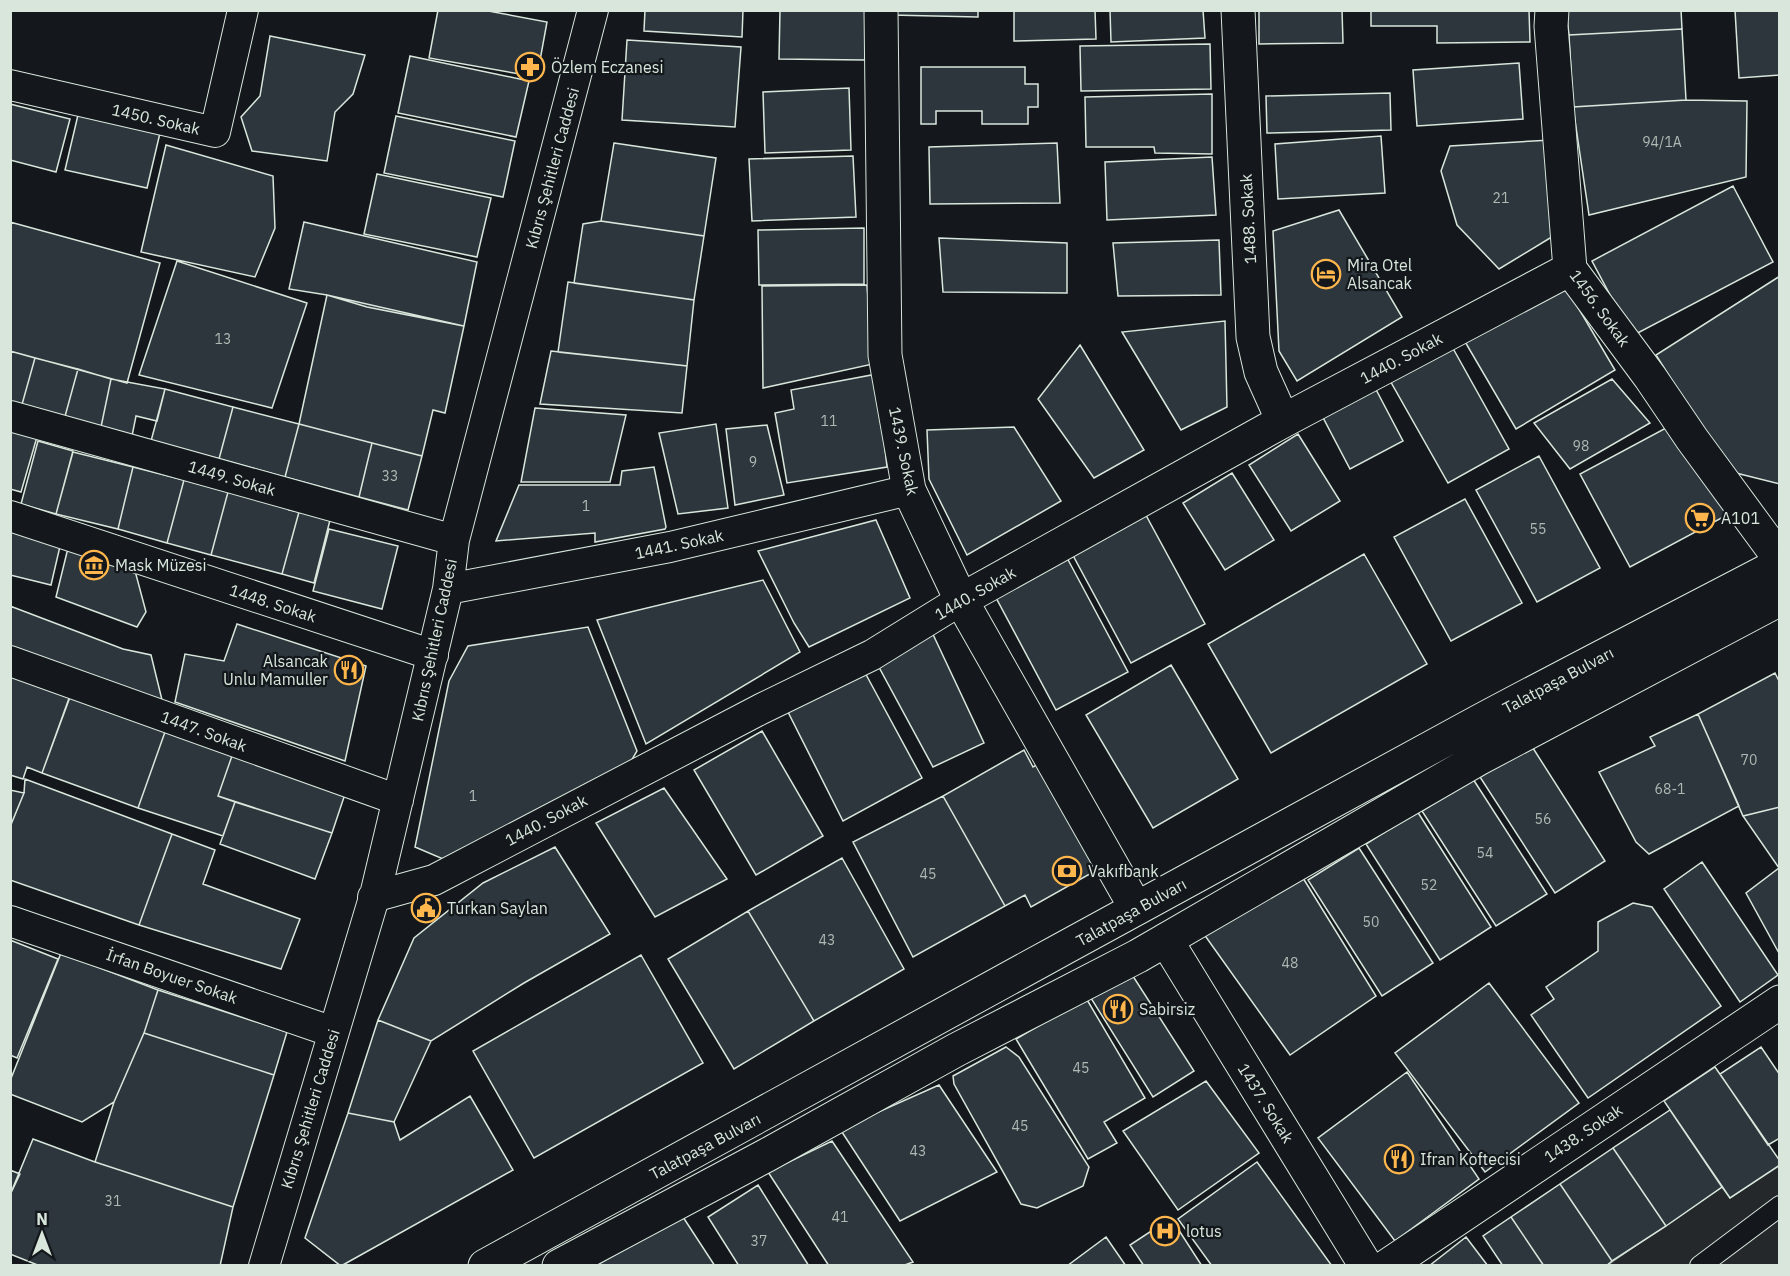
<svg xmlns="http://www.w3.org/2000/svg" width="1790" height="1276" font-family="'IBM Plex Sans',sans-serif">
  <style>
    .parking { fill: #24282b; stroke: #939e99; stroke-width: 1.5 }
    .building { fill: #2c363c; stroke: #d8e6dc; stroke-width: 1.5 }
    .lines { fill: none; stroke-linecap: round; stroke-linejoin: round }
    .service-casing { stroke: #d8e6dc; stroke-width: 22 }
    .pedestrian-casing { stroke: #d8e6dc; stroke-width: 32 }
    .minor-casing { stroke: #d8e6dc; stroke-width: 35 }
    .secondary-casing { stroke: #d8e6dc; stroke-width: 35 }
    .service { stroke: #14181c; stroke-width: 20 }
    .pedestrian { stroke: #14181c; stroke-width: 30 }
    .minor { stroke: #14181c; stroke-width: 33 }
    .secondary { stroke: #14181c; stroke-width: 33 }
    .labels { text-anchor: middle; dominant-baseline: central; stroke-width: 4.5; stroke-linejoin: round; paint-order: stroke }
    .number-label { font-size: 14px; fill: #adbab4 }
    .poi-label { font-size: 16px; fill: #d8e6dc; stroke: #14181c; text-anchor: start }
    .street-label { font-size: 16px; fill: #d8e6dc; stroke: #14181c }
  </style>
  <rect width="100%" height="100%" fill="#14181c"/>
  <path class="parking" d="M1779,1165V1265L1606,1266L1722,1187L1730,1198Z"/>
  <path class="building" d="M438,10H483L547,22L537,77L429,58Z
    M645,10H743L742,37L644,31Z
    M780,10H865V60L779,59Z
    M891,10H978V17L891,15Z
    M1014,10H1095L1096,39L1014,41Z
    M1110,10H1203L1205,38L1111,42Z
    M1259,10H1342L1343,43L1259,44Z
    M1371,10H1529L1530,42L1437,43V26H1371Z
    M1566,10H1681L1682,29L1569,35Z
    M1735,10H1780V75L1739,78Z
    M1682,29L1686,100L1573,107L1569,35Z
    M270,36L365,55L353,94L335,112L327,161L252,151L241,117L260,96Z
    M627,40L741,47L735,127L622,120Z
    M1210,44L1211,89L1081,91L1080,46Z
    M410,56L529,81L516,137L398,113Z
    M1519,63L1523,119L1417,126L1413,70Z
    M921,67H1025V84H1038V107H1028V124H982V111H936V124H921Z
    M849,88L851,150L765,153L763,92Z
    M1390,93L1391,130L1267,133L1266,96Z
    M1212,94V154L1155,153L1154,147H1086L1085,97Z
    M1686,100L1747,101L1746,177L1589,215L1573,107Z
    M10,104L70,119L56,172L10,160Z
    M78,115L160,133L147,188L65,170Z
    M396,116L515,141L503,197L384,173Z
    M1381,136L1385,193L1278,199L1275,144Z
    M1551,140L1555,235L1499,269L1457,225L1441,171L1450,146Z
    M614,143L716,158L704,236L601,221Z
    M1057,143L1060,203L930,204L929,147Z
    M166,145L273,176L275,228L255,277L141,252Z
    M853,156L856,217L752,221L749,159Z
    M1212,157L1216,215L1107,220L1105,162Z
    M377,174L491,198L477,257L364,234Z
    M1733,186L1773,262L1632,336L1592,261Z
    M1339,210L1402,317L1297,381L1279,351L1273,231Z
    M601,221L704,236L694,300L574,283L583,224Z
    M10,222L160,263L127,383L10,351Z
    M304,222L477,262L464,326L367,307L327,295L289,289Z
    M864,228V284L759,285L758,230Z
    M939,238L1067,243V293L943,292Z
    M1219,240L1221,295L1118,296L1113,243Z
    M177,261L307,303L272,408L139,375Z
    M1780,276V484L1728,471L1656,355Z
    M568,282L694,300L687,366L558,352Z
    M1563,282L1615,370L1516,429L1464,340Z
    M867,285L873,364L763,388L762,286Z
    M327,295L464,326L445,413L433,410L422,456L299,424Z
    M1225,321L1227,407L1181,430L1122,332Z
    M1450,343L1509,449L1448,483L1388,377Z
    M1080,345L1144,450L1094,478L1038,399Z
    M10,351L35,358L21,408L10,405Z
    M551,351L687,366L682,413L540,404Z
    M35,358L78,369L64,420L21,408Z
    M78,369L111,379L101,427L64,420Z
    M877,374L887,467L787,483L775,413L794,409L791,390Z
    M111,379L165,389L157,421L136,416L132,436L101,427Z
    M1612,379L1650,423L1570,469L1534,423Z
    M1371,380L1403,441L1350,469L1318,408Z
    M165,389L233,407L219,459L151,441Z
    M233,407L299,424L285,477L219,459Z
    M535,408L626,415L610,482H521Z
    M1679,421L1729,514L1630,567L1580,474Z
    M10,422L39,430L21,492L10,489Z
    M299,424L372,443L359,497L285,477Z
    M716,424L728,508L678,514L659,433Z
    M767,425L784,495L735,505L726,429Z
    M1014,427L1061,501L967,555L929,479L927,430Z
    M1298,434L1340,501L1291,531L1249,465Z
    M38,441L73,451L56,514L21,504Z
    M372,443L422,456L408,510L359,497Z
    M73,452L133,467L118,529L56,514Z
    M1539,456L1600,568L1537,602L1476,490Z
    M133,467L184,480L167,543L118,529Z
    M654,467L666,527L665,529L595,542V533L496,541L519,485H620L622,471Z
    M1232,473L1274,540L1225,570L1183,503Z
    M184,480L228,492L211,555L167,543Z
    M228,492L292,502L289,510L299,512L282,574L211,555Z
    M1465,499L1522,603L1451,641L1394,537Z
    M1142,508L1205,624L1131,663L1069,548Z
    M299,512L330,520L314,583L282,574Z
    M876,520L910,598L809,647L794,623L758,551Z
    M329,529L398,546L382,609L313,591Z
    M10,530L61,542L51,585L10,575Z
    M68,548L134,567L146,612L137,627L56,597Z
    M1364,554L1427,664L1271,753L1208,644Z
    M1066,556L1128,672L1056,710L994,594Z
    M763,580L800,652L646,744L597,620Z
    M10,606L123,649L151,655L164,708L10,651Z
    M237,624L366,666L345,761L175,702L185,654L224,661Z
    M588,627L637,751L630,763L450,862L415,847L449,681L468,646Z
    M930,628L984,743L933,767L874,658Z
    M1171,665L1238,779L1153,828L1086,715Z
    M10,668L72,690L42,773L27,767L23,779L10,775Z
    M863,669L922,778L843,821L788,712Z
    M1775,673L1780,683V807L1743,816L1698,714Z
    M70,697L165,732L138,808L42,773Z
    M1698,714L1739,806L1649,854L1636,842L1599,772L1655,746L1650,737Z
    M762,731L823,836L756,875L694,770Z
    M165,732L233,753L218,796L235,802L223,836L138,808Z
    M1531,745L1605,861L1555,893L1480,777Z
    M1024,750L1033,767L1044,761L1104,866L1031,907L1025,895L1005,906L943,796Z
    M233,753L348,785L332,833L218,796Z
    M25,779L172,834L139,925L10,880V827L24,793Z
    M1473,779L1547,894L1496,926L1422,811Z
    M664,788L727,879L655,917L596,823Z
    M10,790L24,793L10,827Z
    M943,796L1005,906L913,957L853,842Z
    M235,802L332,833L315,879L220,844Z
    M1780,807V868H1779L1743,816Z
    M1417,811L1491,927L1440,960L1366,844Z
    M172,834L215,850L203,884L300,919L281,969L139,925Z
    M555,847L610,934L524,983L431,1041L378,1020L414,938L483,883Z
    M1359,848L1433,963L1382,996L1308,880Z
    M842,858L904,969L814,1021L748,911Z
    M1702,862L1778,975L1740,1002L1664,889Z
    M1779,868H1780V955L1746,893Z
    M1303,878L1376,996L1290,1055L1201,930Z
    M1633,903L1652,907L1721,1006L1588,1098L1531,1015L1554,999L1546,987L1598,951V922Z
    M748,911L814,1021L734,1069L668,959Z
    M10,940L58,959L17,1058L10,1055Z
    M61,953L158,990L144,1033L114,1102L82,1122L10,1094V1081Z
    M641,955L703,1063L534,1158L473,1051Z
    M1129,970L1194,1071L1153,1097L1089,995Z
    M1489,983L1579,1103L1485,1172L1395,1053Z
    M158,990L287,1032L274,1075L144,1033Z
    M1086,998L1145,1098L1104,1122L1117,1143L1088,1159L1016,1039Z
    M378,1020L431,1041L394,1122L348,1113Z
    M144,1033L274,1075L233,1207L95,1162L114,1102Z
    M1006,1047L1019,1057L1089,1167L1083,1186L1037,1208L1021,1204L954,1084L953,1076Z
    M1761,1047L1780,1075V1138L1768,1145L1720,1074Z
    M1715,1067L1780,1161V1165L1730,1198L1664,1101Z
    M1407,1072L1479,1179L1395,1241L1318,1138Z
    M1206,1081L1259,1153L1178,1210L1123,1131Z
    M939,1085L997,1172L900,1221L840,1129Z
    M470,1096L513,1170L341,1266L305,1238L348,1113L394,1122L400,1140Z
    M1670,1110L1722,1187L1666,1226L1613,1148Z
    M33,1139L95,1162L233,1207L220,1266H40L10,1254V1195Z
    M832,1141L913,1262L902,1266H829L768,1172Z
    M1613,1148L1666,1226L1612,1261L1560,1184Z
    M1257,1162L1332,1266H1212L1178,1219Z
    M10,1170L20,1174L10,1195Z
    M1560,1184L1612,1261L1606,1266H1544L1511,1217Z
    M758,1185L809,1266H739L708,1217Z
    M683,1217L715,1266H595Z
    M1511,1217L1544,1266H1503L1483,1236Z
    M1171,1218L1202,1266H1144L1130,1245Z
    M1106,1237L1126,1266H1067Z
    M1466,1237L1488,1266H1429Z"/>
  <g class="lines">
    <g class="service-casing">
      <path id="service" d="M1700,1266L1780,1206"/>
    </g>
    <g class="pedestrian-casing">
      <path id="pedestrian" d="M10,85L215,132L243,10
        M10,416L454,540
        M10,516L433,655
        M448,589L670,547L909,490
        M10,661L398,800
        M373,897L434,880L761,709L872,655L961,600
        M10,921L333,1032
        M264,1266L376,891L448,589L454,540L593,10"/>
    </g>
    <g class="minor-casing">
      <path id="minor" d="M881,10L885,355L909,490L961,600L1136,908
        M1238,10L1253,337L1261,372L1283,421
        M1552,10L1551,26L1570,269L1650,377L1692,439L1780,559
        M961,600L1283,421L1570,269
        M1166,940L1366,1266
        M1387,1266L1780,1002"/>
    </g>
    <g class="secondary-casing">
      <path id="secondary" d="M485,1266C813,1088 1137,906 1465,729C1569,673 1675,619 1780,564
        M559,1266L767,1155L956,1050L1138,956L1478,759L1780,599"/>
    </g>
    <use href="#service" class="service"/>
    <use href="#pedestrian" class="pedestrian"/>
    <use href="#minor" class="minor"/>
    <use href="#secondary" class="secondary"/>
  </g>
  <defs>
    <g id="pharmacy-ring" transform="scale(1.5)"><circle r="9.5" fill="#14181c" stroke="#ffb74d" stroke-width="1.5"/><path d="M-2-6h4v4h4v4h-4v4h-4v-4h-4v-4h4Z" fill="#ffb74d"/></g>
    <g id="hotel-ring" transform="scale(1.5)"><circle r="9.5" fill="#14181c" stroke="#ffb74d" stroke-width="1.5"/><path d="M-6-4.5h1.5V1H6V5H4.5V3h-9V5H-6ZM-4 0a1.8 1.8 0 1 1 3.6 0ZM.5 0V-2.5h3Q6-2.5 6 0Z" fill="#ffb74d"/></g>
    <g id="supermarket-ring" transform="scale(1.5)"><circle r="9.5" fill="#14181c" stroke="#ffb74d" stroke-width="1.5"/><path d="M-6-5.5h2.5l.6 2H6L4.5 2H-2.5L-4.4-4H-6ZM-1.5 3.2a1.3 1.3 0 1 0 .1 0ZM3 3.2a1.3 1.3 0 1 0 .1 0Z" fill="#ffb74d"/></g>
    <g id="museum-ring" transform="scale(1.5)"><circle r="9.5" fill="#14181c" stroke="#ffb74d" stroke-width="1.5"/><path d="M0-6L6-3V-2H-6V-3ZM-5-1h2V3h-2ZM-1-1h2V3h-2ZM3-1h2V3H3ZM-6 4H6V6H-6Z" fill="#ffb74d"/></g>
    <g id="restaurant-ring" transform="scale(1.5)"><circle r="9.5" fill="#14181c" stroke="#ffb74d" stroke-width="1.5"/><path d="M-5-6h1v4h1v-4h1v4h1v-4h1v5L-1.5 .5V6h-2V.5L-5-1ZM5-6V6H3V1.5H1.5Q1.5-4 5-6Z" fill="#ffb74d"/></g>
    <g id="bank-ring" transform="scale(1.5)"><circle r="9.5" fill="#14181c" stroke="#ffb74d" stroke-width="1.5"/><path d="M-6-4H6V4H-6ZM0-2.3a2.3 2.3 0 1 0 0 4.6a2.3 2.3 0 1 0 0-4.6Z" fill="#ffb74d"/></g>
    <g id="civic-ring" transform="scale(1.5)"><circle r="9.5" fill="#14181c" stroke="#ffb74d" stroke-width="1.5"/><path d="M-.6-6.5H3V-4.5H.6V-3L4-1V1h2V6H-6V1h2V-1L-.6-3ZM-1.2 2.5V6h2.4V2.5Z" fill="#ffb74d"/></g>
    <g id="hospital-ring" transform="scale(1.5)"><circle r="9.5" fill="#14181c" stroke="#ffb74d" stroke-width="1.5"/><path d="M-5-5h3v3.5h4V-5h3V5h-3V1.5h-4V5h-3Z" fill="#ffb74d"/></g>
  </defs>
  <g fill-rule="evenodd">
    <use href="#pharmacy-ring" x="530" y="67"/>
    <use href="#hotel-ring" x="1326" y="274"/>
    <use href="#supermarket-ring" x="1700" y="518"/>
    <use href="#museum-ring" x="94" y="565"/>
    <use href="#restaurant-ring" x="349" y="670"/>
    <use href="#bank-ring" x="1067" y="871"/>
    <use href="#civic-ring" x="426" y="908"/>
    <use href="#restaurant-ring" x="1118" y="1009"/>
    <use href="#restaurant-ring" x="1399" y="1159"/>
    <use href="#hospital-ring" x="1165" y="1231"/>
  </g>
  <g class="labels">
    <g class="number-label">
      <text x="1662" y="142">94/1A</text>
      <text x="1501" y="198">21</text>
      <text x="223" y="339">13</text>
      <text x="829" y="421">11</text>
      <text x="1581" y="446">98</text>
      <text x="753" y="462">9</text>
      <text x="390" y="476">33</text>
      <text x="586" y="506">1</text>
      <text x="1538" y="529">55</text>
      <text x="1749" y="760">70</text>
      <text x="1670" y="789">68-1</text>
      <text x="473" y="796">1</text>
      <text x="1543" y="819">56</text>
      <text x="1485" y="853">54</text>
      <text x="928" y="874">45</text>
      <text x="1429" y="885">52</text>
      <text x="1371" y="922">50</text>
      <text x="827" y="940">43</text>
      <text x="1290" y="963">48</text>
      <text x="1081" y="1068">45</text>
      <text x="1020" y="1126">45</text>
      <text x="918" y="1151">43</text>
      <text x="113" y="1201">31</text>
      <text x="840" y="1217">41</text>
      <text x="759" y="1241">37</text>
    </g>
    <g class="poi-label">
      <text x="551" y="67">Özlem Eczanesi</text>
      <text x="1347" y="265">Mira Otel<tspan x="1347" dy="18">Alsancak</tspan></text>
      <text x="1721" y="518">A101</text>
      <text x="115" y="565">Mask Müzesi</text>
      <text x="328" y="661" text-anchor="end">Alsancak<tspan x="328" dy="18">Unlu Mamuller</tspan></text>
      <text x="1088" y="871">Vakıfbank</text>
      <text x="447" y="908">Turkan Saylan</text>
      <text x="1139" y="1009">Sabirsiz</text>
      <text x="1420" y="1159">Ifran Koftecisi</text>
      <text x="1186" y="1231">lotus</text>
    </g>
    <g class="street-label">
      <text transform="translate(156 119) rotate(13)">1450. Sokak</text>
      <text transform="translate(552 168) rotate(-75)">Kıbrıs Şehitleri Caddesi</text>
      <text transform="translate(1248 219) rotate(-93)">1488. Sokak</text>
      <text transform="translate(1600 308) rotate(54)">1456. Sokak</text>
      <text transform="translate(1401 358) rotate(-28)">1440. Sokak</text>
      <text transform="translate(904 451) rotate(78)">1439. Sokak</text>
      <text transform="translate(232 478) rotate(16)">1449. Sokak</text>
      <text transform="translate(679 544) rotate(-12)">1441. Sokak</text>
      <text transform="translate(975 593) rotate(-30)">1440. Sokak</text>
      <text transform="translate(273 603) rotate(18)">1448. Sokak</text>
      <text transform="translate(434 640) rotate(-78)">Kıbrıs Şehitleri Caddesi</text>
      <text transform="translate(1558 680) rotate(-28)">Talatpaşa Bulvarı</text>
      <text transform="translate(204 731) rotate(20)">1447. Sokak</text>
      <text transform="translate(546 820) rotate(-28)">1440. Sokak</text>
      <text transform="translate(1131 912) rotate(-29)">Talatpaşa Bulvarı</text>
      <text transform="translate(172 976) rotate(19)">İrfan Boyuer Sokak</text>
      <text transform="translate(1266 1103) rotate(58)">1437. Sokak</text>
      <text transform="translate(310 1109) rotate(-73)">Kıbrıs Şehitleri Caddesi</text>
      <text transform="translate(1583 1133) rotate(-34)">1438. Sokak</text>
      <text transform="translate(705 1146) rotate(-28)">Talatpaşa Bulvarı</text>
    </g>
  </g>
  <rect width="1790" height="1276" fill="none" stroke="#d8e6dc" stroke-width="24"/>
  <g transform="translate(42 1234)" stroke="#14181c" stroke-width="4.5" paint-order="stroke">
  <path d="M0-4.5L10 22L0 15L-10 22Z" fill="#d8e6dc"/>
  <text y="-9" font-size="16" font-weight="bold" text-anchor="middle" fill="#d8e6dc">N</text>
  </g>
</svg>
